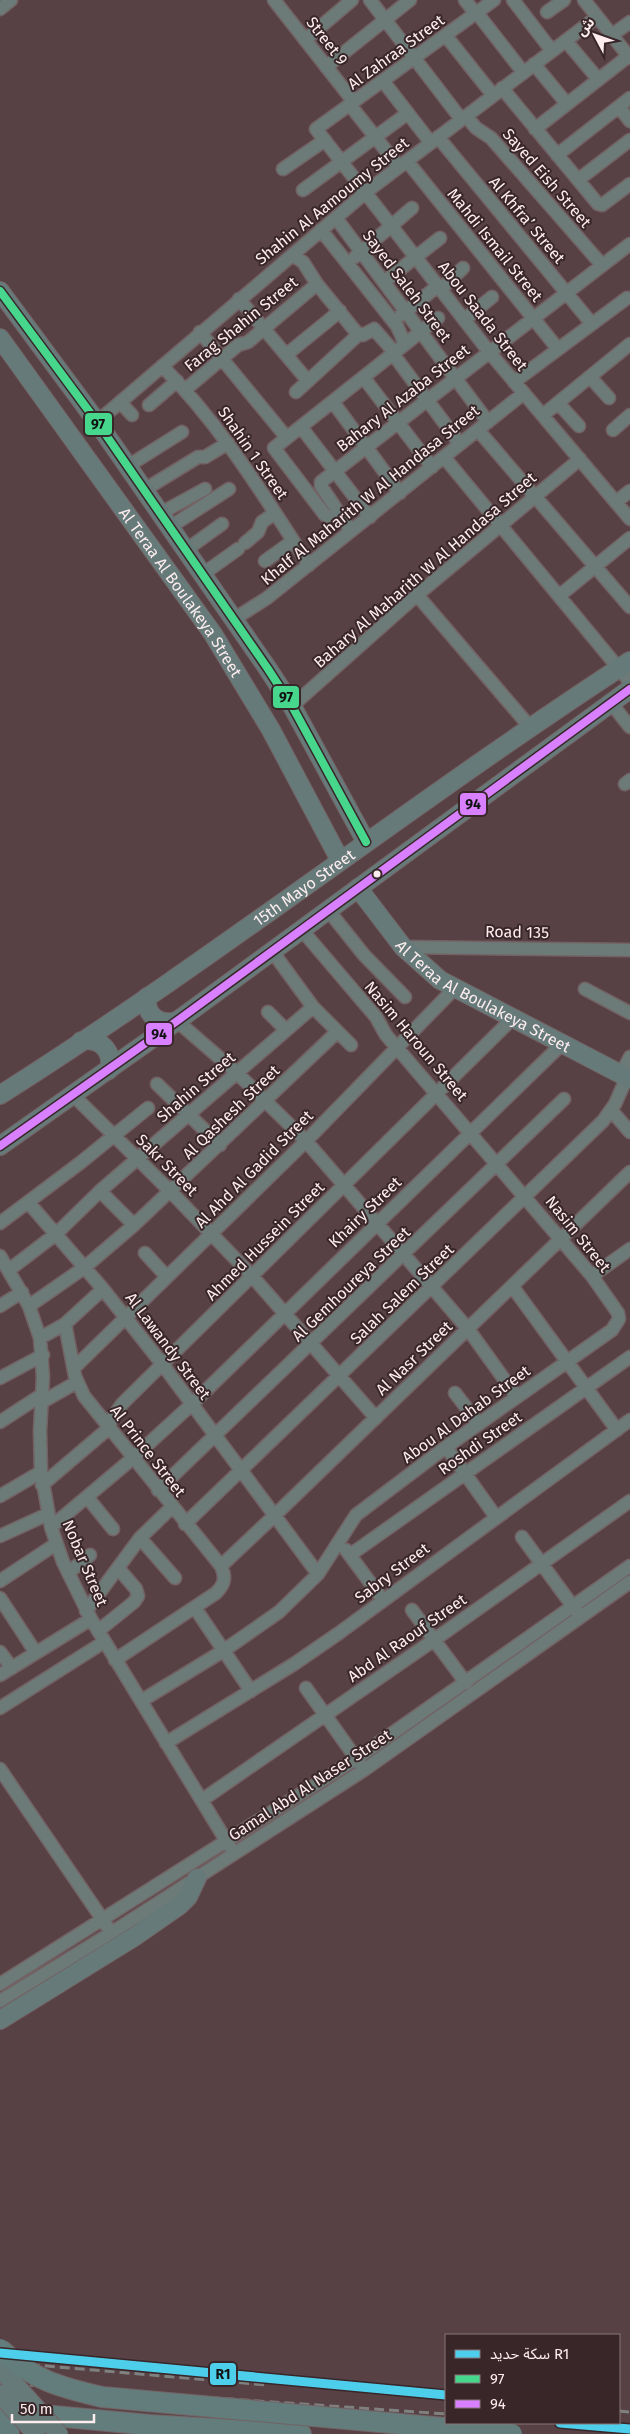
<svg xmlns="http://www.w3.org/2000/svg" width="630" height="2434" font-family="'Fira Sans','Noto Sans Arabic',sans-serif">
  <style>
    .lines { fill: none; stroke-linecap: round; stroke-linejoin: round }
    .street-casing { stroke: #736264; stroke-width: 15 }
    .secondary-casing { stroke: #736264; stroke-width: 20 }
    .primary-casing { stroke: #736264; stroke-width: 22 }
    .street { stroke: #6c7a78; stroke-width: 12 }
    .secondary { stroke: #667a79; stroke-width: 18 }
    .primary { stroke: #627d7b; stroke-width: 20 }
    .rail { stroke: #7f8181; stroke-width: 3; stroke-dasharray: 10 5; stroke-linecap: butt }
    .secondary-bridge-casing { stroke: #736264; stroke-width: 20; stroke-linecap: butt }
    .primary-bridge-casing { stroke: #736264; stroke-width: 22; stroke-linecap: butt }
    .secondary-bridge { stroke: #667a79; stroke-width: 18 }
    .primary-bridge { stroke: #627d7b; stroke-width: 20 }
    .bus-1-casing { stroke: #382629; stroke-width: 11 }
    .bus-2-casing { stroke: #382629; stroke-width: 11 }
    .bus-1 { stroke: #46d78d; stroke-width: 8 }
    .bus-2 { stroke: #d880ff; stroke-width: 8 }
    .rail-1-casing { stroke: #382629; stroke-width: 12 }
    .rail-1 { stroke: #4dcfeb; stroke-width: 9 }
    .bus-dot { fill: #fdedef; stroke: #382629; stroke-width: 2 }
    .labels { text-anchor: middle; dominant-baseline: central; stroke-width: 4; stroke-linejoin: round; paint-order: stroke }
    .street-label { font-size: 16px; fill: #fdedef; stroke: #382629 }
    .line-badge { stroke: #382629; stroke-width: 2 }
    .pale-badge-label { font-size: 14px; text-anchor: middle; font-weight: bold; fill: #111 }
  </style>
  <rect width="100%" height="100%" fill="#574145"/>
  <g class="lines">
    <g class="street-casing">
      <path id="street" d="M274,0L354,102
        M370,0L461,119
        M465,0L476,14
        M494,0L316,129L490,353L630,519
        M513,0L552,51
        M584,0L630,58
        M0,9L11,0
        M547,12L564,0
        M477,13L523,72
        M612,35L630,22
        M446,36L493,95
        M305,40L352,0
        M566,41L598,79
        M534,64L567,104
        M326,67L410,0
        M383,81L431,143
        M502,88L598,204L602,205L630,184
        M350,105L399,167
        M619,107L630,121
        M466,116L476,128L491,138L602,265
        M535,129L630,55
        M438,137L592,324
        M557,155L630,98
        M407,161L558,349
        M283,169L325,140
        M578,180L630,140
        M303,190L408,113
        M336,218L488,422
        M321,230L397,326L405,344
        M292,255L303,262L317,284L356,332L363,335L374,329L395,353
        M355,257L412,208
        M384,282L440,238
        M441,289L463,268
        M239,299L308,381
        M401,315L438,286
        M464,320L492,297
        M200,332L287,438
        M393,354L460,444
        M286,355L340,311
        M162,366C221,425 264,496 309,565
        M590,377L609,398
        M364,378L432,467
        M514,382L627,298
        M186,389L238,345L248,342L317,284
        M296,392L359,334
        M120,402L132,415
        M333,402L400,493
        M558,403L579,426
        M149,405L177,381
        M543,415L630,344
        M97,422L366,192L597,17
        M301,427L370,517
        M478,430L630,607
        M613,430L630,415
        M444,457L630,682
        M128,466L182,432
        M144,490L198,457H205L228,443
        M616,502L630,491
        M161,513L205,489
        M339,513L321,486V482L630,244
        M170,527L229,489
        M351,531L339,513L332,518L325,515L274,448L438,318
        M245,543L258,532L262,522L275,513
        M186,550L222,524
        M265,561L293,541
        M203,574L238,549
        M417,595L530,727
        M559,596L630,538
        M234,619L267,598L524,393
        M611,703L630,727
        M292,706L417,595L580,459
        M625,784L630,780
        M328,910L364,955L405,997
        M403,947L630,950
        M272,951L313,1007L351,1045
        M585,989L630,1013
        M268,1012L286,1030
        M177,1021L237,1073L306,1141L468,1329L517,1397
        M621,1074L630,1057
        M157,1084L220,1145
        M73,1095L171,1192L252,1276L376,1418
        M611,1110L630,1132
        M100,1191L134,1225
        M28,1202L103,1289L163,1365L318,1574
        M0,1223L80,1163L148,1108
        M145,1253L167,1277
        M0,1256L29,1306L40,1338L43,1377L40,1431L41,1472L51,1527L63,1562L91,1619L230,1847
        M9,1270L56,1234L100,1191L313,1007
        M592,1276L630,1249
        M512,1286L617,1430
        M0,1306L22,1292
        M29,1306L85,1267L134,1225L337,1032
        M65,1324L75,1376L84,1396L221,1566C226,1577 225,1584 216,1593L115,1660
        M40,1338L65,1324L103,1289
        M74,1368L306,1141L454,989
        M0,1378L43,1355
        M455,1393L479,1424
        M42,1402L77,1382
        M0,1422L43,1394
        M446,1447L496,1517
        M42,1485L109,1428L111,1420L122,1404L512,1019
        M158,1490L564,1099
        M0,1496L41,1472
        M87,1497L113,1529
        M185,1524L603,1121L615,1104L627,1077
        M51,1527L133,1458L192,1404L562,1044
        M0,1536L48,1514
        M522,1537L577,1612
        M140,1538L175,1578
        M346,1550L383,1600
        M350,1555L630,1357
        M221,1566L274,1516L630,1172
        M68,1573L90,1555
        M0,1581L56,1544
        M0,1598L36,1653
        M195,1608L251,1691
        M412,1610L466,1683
        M86,1611L140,1538L172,1507
        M98,1631L134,1602L138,1596L136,1589L118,1568
        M0,1652L12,1668
        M0,1675L91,1619
        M306,1688L360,1764
        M141,1701L223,1651L279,1612L318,1574L356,1515L446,1447L612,1330L619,1319L618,1313L592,1276L386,1035L376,1017L301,929
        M0,1708L104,1642
        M166,1743L294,1664L339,1633L630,1420
        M0,1769L107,1926
        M202,1800L434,1640L630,1501
        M0,1984L356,1759L630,1566
        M0,2001L111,1933L364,1770L630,1582"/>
    </g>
    <g class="secondary-casing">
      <g id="secondary">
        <path d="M0,291L97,422L268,669L292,706L366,842"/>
        <path id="s1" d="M0,338L213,634L271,730L340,860"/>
        <path id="s2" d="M358,888L403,947L440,980L630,1079"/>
        <path d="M147,997C145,1016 160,1026 177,1021"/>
        <path d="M81,1041C100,1037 114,1051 109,1070"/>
        <path id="s3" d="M0,1095C215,959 416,800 630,661"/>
        <path d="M0,1146L177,1021L630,689"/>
        <path d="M0,2020L134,1937L180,1905L188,1897L197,1878"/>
      </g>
    </g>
    <g class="primary-casing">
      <path id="primary" d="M0,2411L150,2425L301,2434
        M6,2412L9,2434"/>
    </g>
    <use href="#street" class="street"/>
    <use href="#secondary" class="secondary"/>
    <use href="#primary" class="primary"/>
    <path class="rail" d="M0,2353L446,2395
      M0,2362L267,2385
      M0,2383L446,2414
      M619,2411L630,2412
      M560,2423L630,2429"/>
    <g class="secondary-bridge-casing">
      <path id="secondary-bridge" d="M0,2368L59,2434
        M0,2394L36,2434"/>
    </g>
    <g class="primary-bridge-casing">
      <path id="primary-bridge" d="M0,2349C33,2380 59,2387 102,2397L512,2434"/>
    </g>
    <use href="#secondary-bridge" class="secondary-bridge"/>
    <use href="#primary-bridge" class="primary-bridge"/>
    <g class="bus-1-casing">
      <path id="bus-1" d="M0,291L97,422L268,669L292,706L366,842"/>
    </g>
    <g class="bus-2-casing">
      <path id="bus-2" d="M0,1146L177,1021L630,689"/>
    </g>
    <use href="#bus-1" class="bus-1"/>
    <use href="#bus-2" class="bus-2"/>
    <g class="rail-1-casing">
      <path id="rail-1" d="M0,2353L446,2395
        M560,2423L630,2429"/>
    </g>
    <use href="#rail-1" class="rail-1"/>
  </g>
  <circle class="bus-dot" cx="377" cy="874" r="4.5"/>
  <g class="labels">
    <g class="street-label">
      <text transform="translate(327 41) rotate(52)">Street 9</text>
      <text transform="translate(396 52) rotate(-36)">Al Zahraa Street</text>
      <text transform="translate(547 178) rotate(49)">Sayed Eish Street</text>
      <text transform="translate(332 201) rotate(-39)">Shahin Al Aamoumy Street</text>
      <text transform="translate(527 220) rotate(50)">Al Khfra’ Street</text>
      <text transform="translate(495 245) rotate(51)">Mahdi Ismail Street</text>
      <text transform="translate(407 286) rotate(53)">Sayed Saleh Street</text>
      <text transform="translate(483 316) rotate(52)">Abou Saada Street</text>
      <text transform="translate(241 324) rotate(-39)">Farag Shahin Street</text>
      <text transform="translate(403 398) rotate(-38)">Bahary Al Azaba Street</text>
      <text transform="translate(253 453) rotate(55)">Shahin 1 Street</text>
      <text transform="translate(370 495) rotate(-39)">Khalf Al Maharith W Al Handasa Street</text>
      <text transform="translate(425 570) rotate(-41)">Bahary Al Maharith W Al Handasa Street</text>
      <text stroke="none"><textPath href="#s1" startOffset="312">Al Teraa Al Boulakeya Street</textPath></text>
      <text stroke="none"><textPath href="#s3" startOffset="368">15th Mayo Street</textPath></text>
      <text transform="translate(517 932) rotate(1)">Road 135</text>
      <text stroke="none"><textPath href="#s2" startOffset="169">Al Teraa Al Boulakeya Street</textPath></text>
      <text transform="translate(416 1041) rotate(50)">Nasim Haroun Street</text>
      <text transform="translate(196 1087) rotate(-41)">Shahin Street</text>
      <text transform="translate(231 1112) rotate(-44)">Al Qashesh Street</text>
      <text transform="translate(167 1165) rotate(45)">Sakr Street</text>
      <text transform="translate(254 1169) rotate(-45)">Al Ahd Al Gadid Street</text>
      <text transform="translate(365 1212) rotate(-44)">Khairy Street</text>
      <text transform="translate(578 1234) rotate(51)">Nasim Street</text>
      <text transform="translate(265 1241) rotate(-45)">Ahmed Hussein Street</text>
      <text transform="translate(351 1284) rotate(-44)">Al Gemhoureya Street</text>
      <text transform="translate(402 1294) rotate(-44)">Salah Salem Street</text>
      <text transform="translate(168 1346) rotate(53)">Al Lawandy Street</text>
      <text transform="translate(414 1358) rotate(-44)">Al Nasr Street</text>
      <text transform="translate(466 1414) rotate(-36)">Abou Al Dahab Street</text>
      <text transform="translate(480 1443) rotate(-35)">Roshdi Street</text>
      <text transform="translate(148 1451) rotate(52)">Al Prince Street</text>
      <text transform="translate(85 1563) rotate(67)">Nobar Street</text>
      <text transform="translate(392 1573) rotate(-37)">Sabry Street</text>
      <text transform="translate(407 1638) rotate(-35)">Abd Al Raouf Street</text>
      <text transform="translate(310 1785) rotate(-33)">Gamal Abd Al Naser Street</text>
    </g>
  </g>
  <g class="line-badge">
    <rect x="84" y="412" width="29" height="24" rx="5" fill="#46d78d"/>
    <rect x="272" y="685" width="28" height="24" rx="5" fill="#46d78d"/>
    <rect x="459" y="792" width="28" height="24" rx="5" fill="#d880ff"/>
    <rect x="145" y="1022" width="28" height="24" rx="5" fill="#d880ff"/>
    <rect x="209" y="2362" width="28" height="24" rx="5" fill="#4dcfeb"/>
  </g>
  <g class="pale-badge-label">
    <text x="98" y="429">97</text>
    <text x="286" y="702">97</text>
    <text x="473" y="809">94</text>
    <text x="159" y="1039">94</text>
    <text x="223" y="2379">R1</text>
  </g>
  <rect x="445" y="2334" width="175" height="90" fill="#382629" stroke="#877678"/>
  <rect x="455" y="2350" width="25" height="8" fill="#4dcfeb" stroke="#877678"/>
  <text x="490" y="2359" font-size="15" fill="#fdedef">سكة حديد R1</text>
  <rect x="455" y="2375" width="25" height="8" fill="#46d78d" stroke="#877678"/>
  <text x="490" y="2384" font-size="15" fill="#fdedef">97</text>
  <rect x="455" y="2400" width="25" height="8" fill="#d880ff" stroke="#877678"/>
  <text x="490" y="2409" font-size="15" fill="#fdedef">94</text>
  <g transform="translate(595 35) rotate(311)" stroke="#382629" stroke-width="4" paint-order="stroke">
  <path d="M0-4L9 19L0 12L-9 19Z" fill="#fdedef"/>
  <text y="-8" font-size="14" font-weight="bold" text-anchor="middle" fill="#fdedef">ش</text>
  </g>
  <path d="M12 2414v8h82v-8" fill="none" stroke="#fdedef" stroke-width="2.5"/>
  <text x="20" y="2414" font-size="15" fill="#fdedef" stroke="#382629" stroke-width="4" paint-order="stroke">50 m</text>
</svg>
